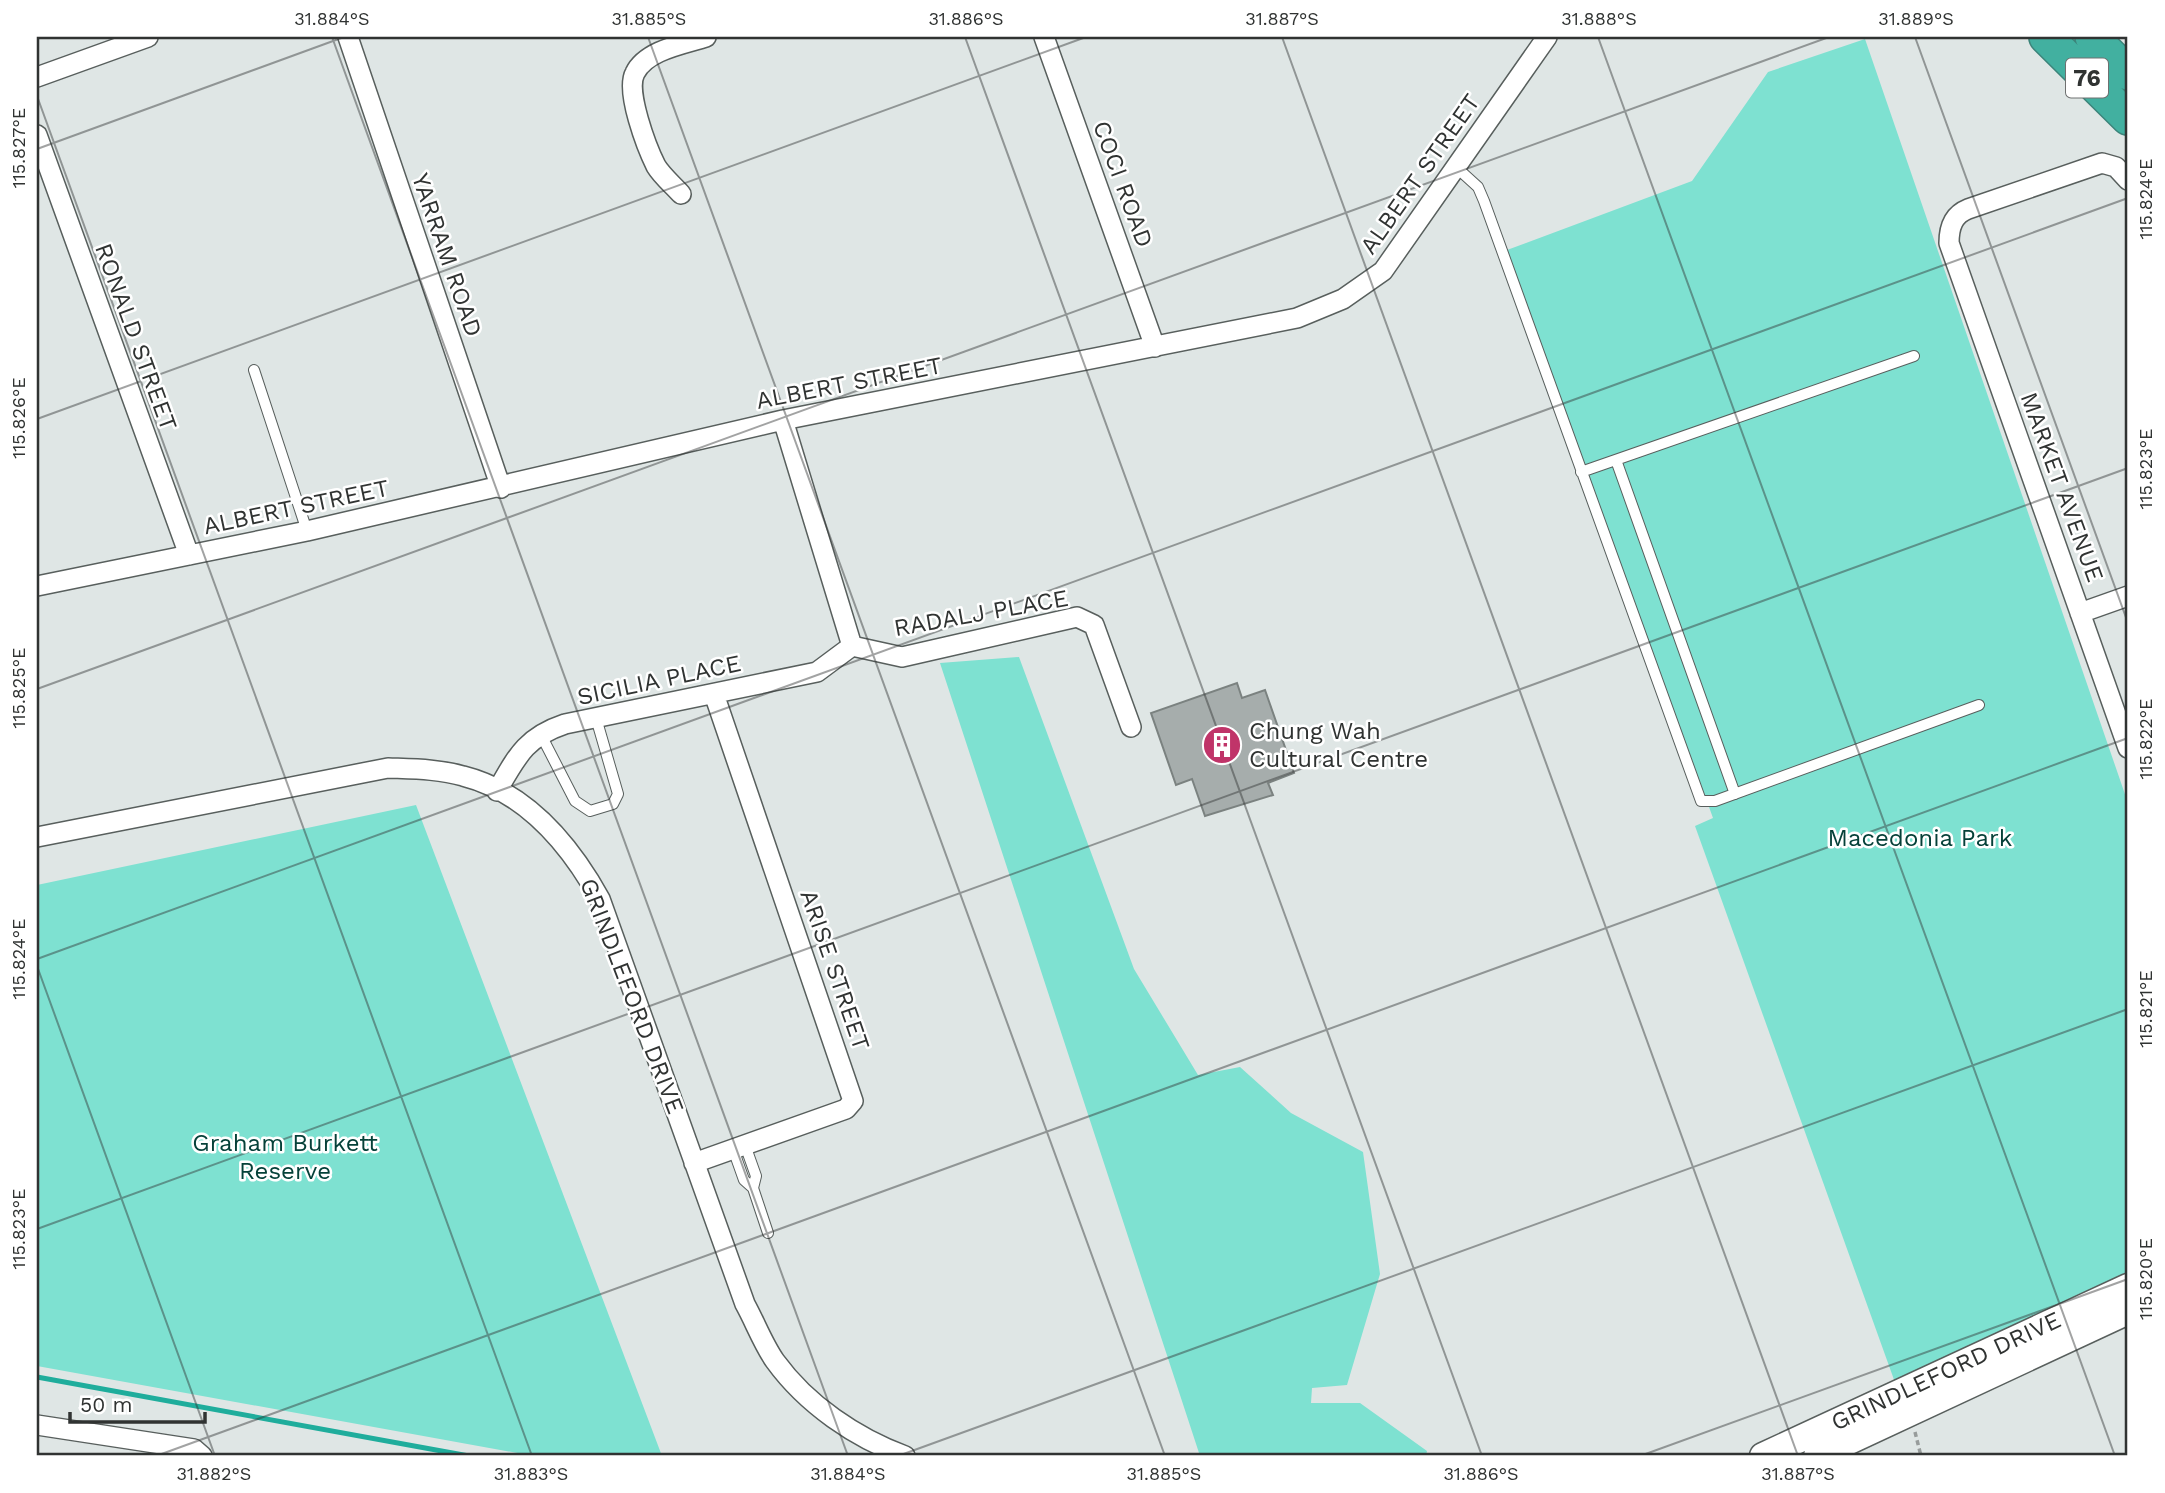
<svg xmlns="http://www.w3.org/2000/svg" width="2165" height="1493" font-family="'Work Sans',sans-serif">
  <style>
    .green { fill: #7ee1d1 }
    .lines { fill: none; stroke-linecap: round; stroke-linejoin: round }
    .stream { stroke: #1fad9c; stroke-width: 5 }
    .building { fill: #a6adac; stroke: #7b8280; stroke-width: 2 }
    .lane-casing { stroke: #585f5d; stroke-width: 12 }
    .street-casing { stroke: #585f5d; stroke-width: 22 }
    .secondary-casing { stroke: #585f5d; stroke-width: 29 }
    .highway-casing { stroke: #3c847a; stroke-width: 36 }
    .path { stroke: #979c9b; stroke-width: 3.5; stroke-dasharray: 5 3.5; stroke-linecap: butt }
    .lane { stroke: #fff; stroke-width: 10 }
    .street { stroke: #fff; stroke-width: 19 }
    .secondary { stroke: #fff; stroke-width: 26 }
    .highway { stroke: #42b0a0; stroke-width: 33 }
    .ticks { fill: none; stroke: #303332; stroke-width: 2; stroke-opacity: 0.45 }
    .labels { text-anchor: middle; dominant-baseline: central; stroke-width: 5; stroke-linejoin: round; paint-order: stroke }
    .shield { fill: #fff; stroke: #6e7070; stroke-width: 2 }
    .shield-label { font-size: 23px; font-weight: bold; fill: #303332 }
    .street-label { font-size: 24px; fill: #303332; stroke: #fff }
    .poi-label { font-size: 24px; fill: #303332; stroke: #fff; text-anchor: start }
    .park-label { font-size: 24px; fill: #054139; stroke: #fff }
    .neatline { fill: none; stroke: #303332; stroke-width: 2.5 }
    .ticks-label { font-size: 18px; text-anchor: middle; fill: #303332 }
  </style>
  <rect width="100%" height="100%" fill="#dfe6e5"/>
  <path class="green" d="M1865,39L2128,803V1277L1897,1388L1695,826L1713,818L1507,250L1692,181L1768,72Z
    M1019,657L1134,969L1198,1075L1240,1067L1291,1113L1363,1152L1380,1274L1347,1385L1312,1388L1311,1403H1360L1427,1451L1426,1456H1200L940,663Z
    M416,805L662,1456H534L37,1366V885Z"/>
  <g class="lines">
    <path class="stream" d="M37,1377L469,1456"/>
  </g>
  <path class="building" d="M1237,683L1242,698L1265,690L1294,773L1268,783L1273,795L1205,816L1192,779L1176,785L1151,713Z"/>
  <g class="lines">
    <g class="lane-casing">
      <path id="lane" d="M1456,167L1478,187L1484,201L1701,801H1715L1979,705
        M254,370L307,531
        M1616,460L1735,794
        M1581,472L1914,356
        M540,733L575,801L590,811L613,804L618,794L596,718
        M745,1145L756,1176L753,1188
        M733,1149L744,1180L753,1188L768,1233"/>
    </g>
    <g class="street-casing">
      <path id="street" d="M348,37L501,488
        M1044,37L1155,347
        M37,77L148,37
        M37,135L189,555
        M2128,180L2116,167L2102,163L1968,209C1953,215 1949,227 1949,243L2128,748
        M681,194C673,185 662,176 656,166C647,148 625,91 635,73C646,50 684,44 706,37
        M783,420L852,646
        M37,586L307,531L783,420L1297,318L1343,299L1383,271L1547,37
        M2080,613L2128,596
        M852,646L902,657L1077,617L1094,625L1131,727
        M497,791C517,756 526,737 565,724L817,672L852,646
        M37,837L388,768C413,769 439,769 463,776C526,792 570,845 600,899L745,1304C755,1322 763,1344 775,1361C807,1405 856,1438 905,1456
        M694,1163L846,1109L853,1101L714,694
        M37,1425L194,1449L202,1456"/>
    </g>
    <g class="secondary-casing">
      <path id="secondary" d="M1763,1456L2128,1287
        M1817,1456L2128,1311"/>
    </g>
    <g class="highway-casing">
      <path id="highway" d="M2046,37L2128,118
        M2092,37L2128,73"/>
    </g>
    <path class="path" d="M1915,1432L1921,1456"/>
    <use href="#lane" class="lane"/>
    <use href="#street" class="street"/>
    <use href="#secondary" class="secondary"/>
    <use href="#highway" class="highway"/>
  </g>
  <path class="ticks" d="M332,37L848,1456M648,37L1165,1456M965,37L1482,1456M1282,37L1798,1456M1598,37L2115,1456M1915,37L2128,623M37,96L532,1456M37,149L344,37M37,419L1086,37M37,689L1829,37M37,959L2128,198M37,966L215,1456M37,1229L2128,468M156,1456L2128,738M898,1456L2128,1009M1640,1456L2128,1279"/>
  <defs>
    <g id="building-disc" transform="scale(2.0125)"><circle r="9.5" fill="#c03469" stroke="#fff"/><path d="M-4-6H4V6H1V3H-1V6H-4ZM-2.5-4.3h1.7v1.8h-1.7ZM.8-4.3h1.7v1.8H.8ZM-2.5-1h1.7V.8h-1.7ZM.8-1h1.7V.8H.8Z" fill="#fff"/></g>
  </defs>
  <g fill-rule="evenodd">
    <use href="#building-disc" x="1222" y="745"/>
  </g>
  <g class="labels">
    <rect class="shield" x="2066" y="58.5" width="42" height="39" rx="5"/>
    <g class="shield-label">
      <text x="2087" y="78">76</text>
    </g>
    <g class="street-label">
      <text transform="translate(1420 174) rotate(-55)">ALBERT STREET</text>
      <text transform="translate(1123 184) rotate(70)">COCI ROAD</text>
      <text transform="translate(447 255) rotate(71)">YARRAM ROAD</text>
      <text transform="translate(136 337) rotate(70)">RONALD STREET</text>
      <text transform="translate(849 383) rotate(-11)">ALBERT STREET</text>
      <text transform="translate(2062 487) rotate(70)">MARKET AVENUE</text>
      <text transform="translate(296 507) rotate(-12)">ALBERT STREET</text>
      <text transform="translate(981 613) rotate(-10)">RADALJ PLACE</text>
      <text transform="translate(659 680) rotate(-12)">SICILIA PLACE</text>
      <text transform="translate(835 970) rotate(71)">ARISE STREET</text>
      <text transform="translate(632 996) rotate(69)">GRINDLEFORD DRIVE</text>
      <text transform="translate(1946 1371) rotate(-25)">GRINDLEFORD DRIVE</text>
    </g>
    <g class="poi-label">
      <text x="1249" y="731">Chung Wah<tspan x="1249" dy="28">Cultural Centre</tspan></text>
    </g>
    <g class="park-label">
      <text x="1920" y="838">Macedonia Park</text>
      <text x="285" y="1143">Graham Burkett<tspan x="285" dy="28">Reserve</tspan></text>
    </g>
  </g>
  <rect width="2165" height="1493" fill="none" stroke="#ffffff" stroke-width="77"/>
  <path d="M70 1412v10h135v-10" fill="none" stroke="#303332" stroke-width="3.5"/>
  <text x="80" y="1412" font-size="21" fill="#303332" stroke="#ffffff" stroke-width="5" paint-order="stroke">50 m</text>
  <rect x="38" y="38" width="2088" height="1416" class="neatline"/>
  <g class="ticks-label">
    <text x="332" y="25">31.884°S</text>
    <text x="649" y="25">31.885°S</text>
    <text x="966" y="25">31.886°S</text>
    <text x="1282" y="25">31.887°S</text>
    <text x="1599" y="25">31.888°S</text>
    <text x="1916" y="25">31.889°S</text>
    <text transform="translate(19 148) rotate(-90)" y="6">115.827°E</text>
    <text transform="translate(2146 199) rotate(-90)" y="6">115.824°E</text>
    <text transform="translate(19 418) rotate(-90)" y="6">115.826°E</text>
    <text transform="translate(2146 469) rotate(-90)" y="6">115.823°E</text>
    <text transform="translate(19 688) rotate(-90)" y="6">115.825°E</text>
    <text transform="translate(2146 739) rotate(-90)" y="6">115.822°E</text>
    <text transform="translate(19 959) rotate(-90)" y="6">115.824°E</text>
    <text transform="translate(2146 1009) rotate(-90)" y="6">115.821°E</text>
    <text transform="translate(19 1229) rotate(-90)" y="6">115.823°E</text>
    <text transform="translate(2146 1279) rotate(-90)" y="6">115.820°E</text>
    <text x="214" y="1480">31.882°S</text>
    <text x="531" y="1480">31.883°S</text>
    <text x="848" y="1480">31.884°S</text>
    <text x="1164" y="1480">31.885°S</text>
    <text x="1481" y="1480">31.886°S</text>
    <text x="1798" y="1480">31.887°S</text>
  </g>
</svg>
